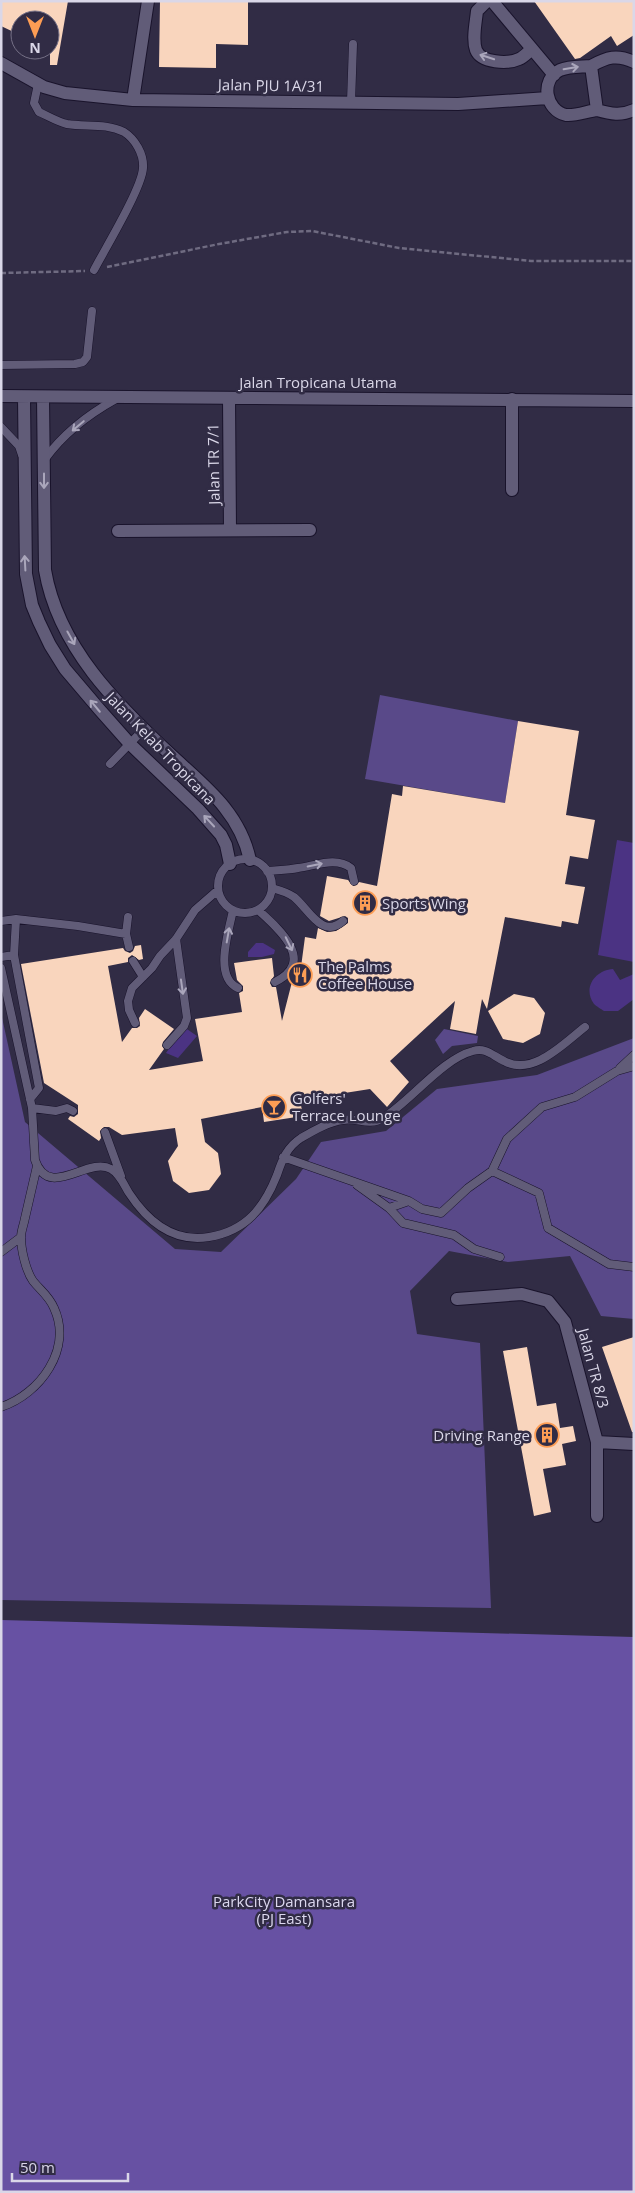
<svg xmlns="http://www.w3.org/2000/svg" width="635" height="2193" font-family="'Open Sans',sans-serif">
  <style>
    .green { fill: #594989 }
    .forest { fill: #6751a3 }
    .water { fill: #4b3383 }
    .building { fill: #f9d5bd }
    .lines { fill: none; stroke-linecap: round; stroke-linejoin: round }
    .lane-casing { stroke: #19132b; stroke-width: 9 }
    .street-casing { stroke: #19132b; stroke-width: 14 }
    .path { stroke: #6f6b81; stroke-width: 2.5; stroke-dasharray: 5 2.5; stroke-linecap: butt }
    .lane { stroke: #615c78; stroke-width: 8 }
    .street { stroke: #615c78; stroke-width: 12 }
    .oneway { stroke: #aaa6bb }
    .labels { text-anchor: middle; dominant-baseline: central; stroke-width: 5; stroke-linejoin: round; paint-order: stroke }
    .street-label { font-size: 15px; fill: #dad7e8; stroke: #312c45 }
    .poi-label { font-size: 15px; fill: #dad7e8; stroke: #312c45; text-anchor: start }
    .park-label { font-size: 15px; fill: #dcd8ef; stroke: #312c45 }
  </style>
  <rect width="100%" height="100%" fill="#312c45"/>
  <path class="green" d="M380,695L518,721L505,803L365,779Z
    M1,1013L25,1122L175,1249L221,1252L296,1179L321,1142L386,1131L437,1089L537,1075L634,1038V1319L601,1316L570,1256L508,1262L449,1251L410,1291L417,1334L480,1343L491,1608L1,1600Z
    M444,1029L478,1036L477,1043L452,1046L443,1054L435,1040Z"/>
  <path class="forest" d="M1,1620L634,1637V2192H1Z"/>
  <path class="water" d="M617,840L634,843V962L598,955Z
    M256,943H263L275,950L274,954L262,957H248V952Z
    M613,969L620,980L634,974V999L618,1011H604C601,1009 596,1006 594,1004C582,987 596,970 613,969Z
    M184,1027L197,1036L178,1058L166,1053Z"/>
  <path class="building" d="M1,1H68L57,65H50V20H20V35L1,26Z
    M160,1H248V45L216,44V68L159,67Z
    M534,1H634V35L617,46L611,36L580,58L575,59Z
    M518,721L579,731L566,815L595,820L588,859L570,856L565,884L585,887L578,924L562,921L561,927L505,917L487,1009L482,999L476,1034L450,1029L455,1001L390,1061L409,1082L387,1107L370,1089L300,1100L303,1116L264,1122L262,1107L201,1119L205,1142L218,1153L221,1174L209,1190L189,1193L173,1181L168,1161L178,1146L175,1128L122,1135L109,1127H104L100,1131L101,1138L99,1141L68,1119L70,1116L74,1117L78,1114V1105L44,1083L21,964L123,948L125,951L130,953L133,951L135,946L141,945L143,959L139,960L132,955L128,958V962L108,966L122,1042L132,1028H137L140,1026L139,1018L145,1009L174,1029L163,1042L162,1046L164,1049L149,1070L203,1061L195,1019L242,1012L239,993L243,991V986L237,980L234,963L272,958L274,976L270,983L272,987H276L282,1021L294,974L298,967H301L305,937L316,939L318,928L327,932L336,931L348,923V918L345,916L329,921L320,916L327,876L348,880L353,886L357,885L359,882L377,886L392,794L402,796L403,786L505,803Z
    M514,994L534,998L545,1013L540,1034L523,1043L503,1039L488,1011Z
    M634,1337V1432H632L602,1347Z
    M527,1347L537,1406L556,1403L560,1428L573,1426L576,1441L562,1444L566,1465L543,1469L551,1512L534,1516L503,1351Z"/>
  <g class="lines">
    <g class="lane-casing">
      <path id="lane" d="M38,84L34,103L39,112C48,116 58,122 67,124C86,127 106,123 124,132C135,139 144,154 143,168C142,188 105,249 94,270
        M351,102L353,44
        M1,365L75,364L83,362L87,357L92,311
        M1,427L19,446L22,455
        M45,459C63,434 89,414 116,399
        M110,764L144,729
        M218 886a27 27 0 1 1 54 0a27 27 0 1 1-54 0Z
        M267,871C277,870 288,870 298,868C315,866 336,856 351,868L354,881
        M272,888C279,890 287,892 294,897C308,908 322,940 343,921
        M233,910C229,931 213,977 238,988
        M258,910C278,928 317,961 275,982
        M128,917L126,934L129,947
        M1,921L16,919L78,926L126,934
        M14,955L16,919
        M1,957L14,955L39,1088L30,1099
        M133,961L143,977
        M1,968L32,1108L35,1160C49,1201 87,1156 111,1169C120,1174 124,1185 129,1193C148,1222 173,1243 209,1237C246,1231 264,1208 277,1175C282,1160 287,1147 301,1138C313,1131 328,1122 343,1120C357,1117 368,1127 383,1118C411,1101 442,1059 473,1051C486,1047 493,1056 504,1061C533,1077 564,1043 585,1027
        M135,1023L129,1010L128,1001L132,988L152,968L160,956L176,939L195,910L218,890
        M167,1045L184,1026L187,1018L176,939
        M620,1068L634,1055
        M32,1108L56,1111L67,1108L73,1111
        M105,1132L121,1176
        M283,1157L409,1201L422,1209L441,1213L468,1188L492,1171L507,1139L542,1107L575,1097L617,1071L634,1066
        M492,1171L539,1193L548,1228L609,1264L634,1267
        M357,1185L389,1208L409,1201
        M389,1208L403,1223L454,1235L474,1249L500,1257
        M1,1252L21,1237
        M1,1407C40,1394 73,1349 54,1308C49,1296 41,1291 33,1281C26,1271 21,1250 21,1237C21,1231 24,1224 25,1218C29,1201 33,1184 37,1166"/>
    </g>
    <g class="street-casing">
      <path id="street" d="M487,1L477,11C476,22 472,39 476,50C481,63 508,64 519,59C524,57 528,52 532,49
        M492,1L554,75
        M634,62C617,54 607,57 591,66L597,110C611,114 621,116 634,110
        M1,63L44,87L65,93L133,100L458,104L548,98
        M591,66C581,67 570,66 560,70C540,80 545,110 566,115C576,116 588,111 597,110
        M133,100L148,1
        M1,396L634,401
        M24,397L26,574L32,605L39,622L50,645L65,669L99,709L130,744L198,809L221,835L226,845L230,864
        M43,397L45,570C58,647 117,705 172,756C206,787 240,813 250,860
        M229,398L230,530
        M512,399V490
        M118,531L310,530
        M457,1299L522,1294L548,1301L565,1322L597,1442L634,1444
        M597,1442V1516"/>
    </g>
    <path class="path" d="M107,267L219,244L287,232L312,231L399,248L531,261H634
      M1,273L85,271"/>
    <use href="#lane" class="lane"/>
    <use href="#street" class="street"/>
  </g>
  <defs><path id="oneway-shaft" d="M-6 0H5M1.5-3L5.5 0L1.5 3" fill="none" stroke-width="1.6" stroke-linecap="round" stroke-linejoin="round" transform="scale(1.25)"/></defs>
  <g class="oneway">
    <use href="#oneway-shaft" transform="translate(487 57) rotate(-162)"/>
    <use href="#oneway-shaft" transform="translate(571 68) rotate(-9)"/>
    <use href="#oneway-shaft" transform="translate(78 426) rotate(140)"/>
    <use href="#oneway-shaft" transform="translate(44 481) rotate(90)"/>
    <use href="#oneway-shaft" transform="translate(25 563) rotate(-93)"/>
    <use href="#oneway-shaft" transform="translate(71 638) rotate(61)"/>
    <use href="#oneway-shaft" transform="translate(95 706) rotate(-130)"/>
    <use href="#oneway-shaft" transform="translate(209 821) rotate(-133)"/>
    <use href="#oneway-shaft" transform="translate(315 865) rotate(-12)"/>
    <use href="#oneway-shaft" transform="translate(228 935) rotate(-80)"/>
    <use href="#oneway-shaft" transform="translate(289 944) rotate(64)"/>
    <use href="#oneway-shaft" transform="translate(182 987) rotate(82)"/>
  </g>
  <defs>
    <g id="building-ring" transform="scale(1.25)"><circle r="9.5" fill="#312c45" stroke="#fd9d54" stroke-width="1.5"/><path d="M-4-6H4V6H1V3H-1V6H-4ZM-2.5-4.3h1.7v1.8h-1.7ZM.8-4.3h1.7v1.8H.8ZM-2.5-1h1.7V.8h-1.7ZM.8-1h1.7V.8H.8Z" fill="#fd9d54"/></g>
    <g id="restaurant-ring" transform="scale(1.25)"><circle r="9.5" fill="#312c45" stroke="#fd9d54" stroke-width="1.5"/><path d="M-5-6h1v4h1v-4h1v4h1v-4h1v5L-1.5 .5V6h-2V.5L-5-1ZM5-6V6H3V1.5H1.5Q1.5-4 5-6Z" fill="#fd9d54"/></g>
    <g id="bar-ring" transform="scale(1.25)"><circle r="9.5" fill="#312c45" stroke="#fd9d54" stroke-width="1.5"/><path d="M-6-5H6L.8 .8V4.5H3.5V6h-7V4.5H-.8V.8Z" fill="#fd9d54"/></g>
  </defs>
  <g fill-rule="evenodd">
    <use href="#building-ring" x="365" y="903"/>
    <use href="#restaurant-ring" x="300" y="975"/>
    <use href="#bar-ring" x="274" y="1107"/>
    <use href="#building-ring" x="547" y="1435"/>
  </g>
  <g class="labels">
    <g class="street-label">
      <text transform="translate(271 85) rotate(1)">Jalan PJU 1A/31</text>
      <text x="318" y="382">Jalan Tropicana Utama</text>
      <text transform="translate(213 464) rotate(-91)">Jalan TR 7/1</text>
      <text transform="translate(161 748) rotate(46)">Jalan Kelab Tropicana</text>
      <text transform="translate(594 1368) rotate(75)">Jalan TR 8/3</text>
    </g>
    <g class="poi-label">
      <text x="382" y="903">Sports Wing</text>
      <text x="318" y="966">The Palms<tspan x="318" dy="17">Coffee House</tspan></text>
      <text x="292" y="1098">Golfers'<tspan x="292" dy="17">Terrace Lounge</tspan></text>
      <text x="530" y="1435" text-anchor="end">Driving Range</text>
    </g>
    <g class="park-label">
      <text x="284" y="1901">ParkCity Damansara<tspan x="284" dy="17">(PJ East)</tspan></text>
    </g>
  </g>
  <rect width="635" height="2193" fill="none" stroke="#dad7e8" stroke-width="5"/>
  <g transform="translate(35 35) rotate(180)"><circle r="24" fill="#312c45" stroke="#757086"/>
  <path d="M0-4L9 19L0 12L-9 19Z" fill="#fd9d54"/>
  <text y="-8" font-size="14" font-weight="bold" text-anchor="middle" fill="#dad7e8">N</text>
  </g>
  <path d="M12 2173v8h116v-8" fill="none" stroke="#dad7e8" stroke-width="2.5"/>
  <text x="20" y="2173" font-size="15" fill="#dad7e8" stroke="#312c45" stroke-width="4" paint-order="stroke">50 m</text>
</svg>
